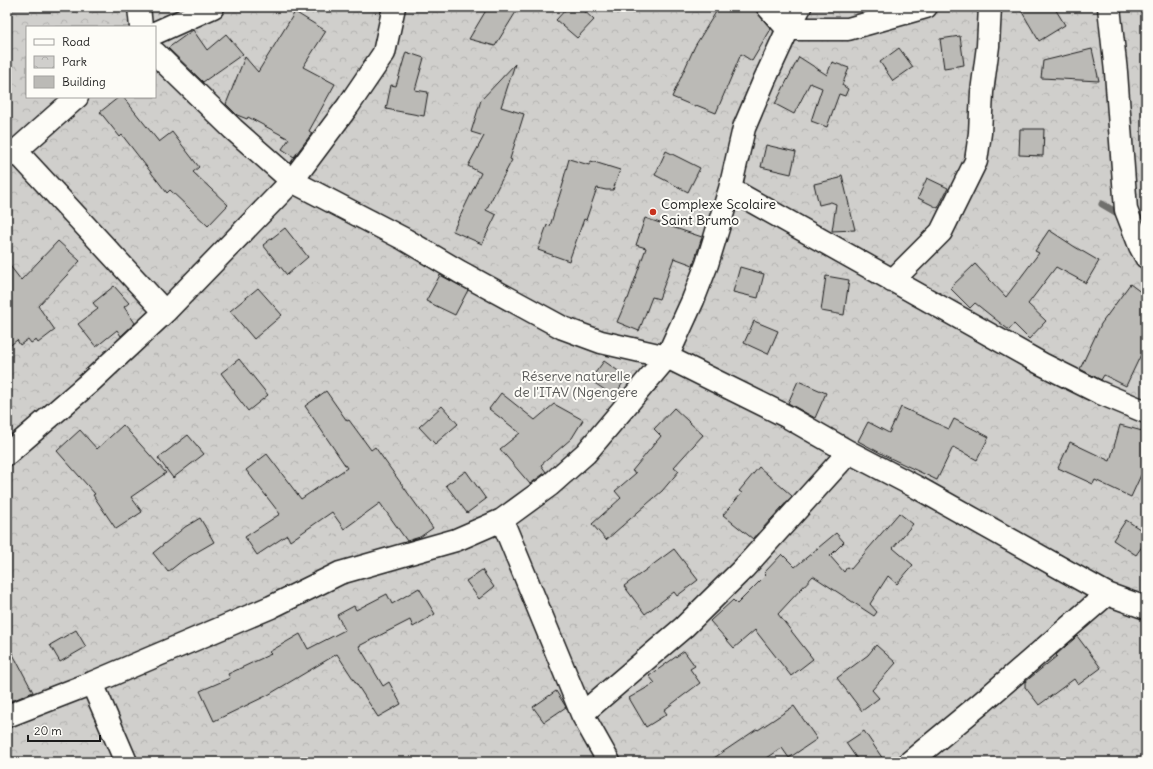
<svg xmlns="http://www.w3.org/2000/svg" width="1153" height="769" font-family="Delius,sans-serif">
  <style>
    .park { fill: url(#park-crowns); stroke: #767674; fill-rule: evenodd }
    .lines { fill: none; stroke-linecap: round; stroke-linejoin: round }
    .stream { stroke: #706f6d; stroke-width: 7 }
    .building { fill: #bbbab6; stroke: #1c1c1c }
    .minor-casing { stroke: #1c1c1c; stroke-width: 25 }
    .minor { stroke: #fdfcf7; stroke-width: 22 }
    .poi-dot { fill: #c8321e; stroke: #fdfcf7; stroke-width: 1.5 }
    .labels { text-anchor: middle; dominant-baseline: central; stroke-width: 4; stroke-linejoin: round; paint-order: stroke }
    .poi-label { font-size: 14px; fill: #1c1c1c; stroke: #fdfcf7; text-anchor: start }
    .park-label { font-size: 14px; fill: #5b5b5a; stroke: #fdfcf7 }
  </style>
  <defs>
    <pattern id="park-crowns" width="20" height="18" patternUnits="userSpaceOnUse"><rect width="20" height="18" fill="#d0cfcc"/><path d="M2 6a3 3 0 1 1 6 0M12 15a3 3 0 1 1 6 0" fill="none" stroke="#b2b1af"/></pattern>
  </defs>
  <rect width="100%" height="100%" fill="#f0eeea"/>
  <filter id="ink" filterUnits="userSpaceOnUse"><feTurbulence type="fractalNoise" baseFrequency=".025" numOctaves="2"/><feDisplacementMap in="SourceGraphic" scale="8" xChannelSelector="R" yChannelSelector="G"/><feConvolveMatrix kernelMatrix="1 2 1 2 8 2 1 2 1" color-interpolation-filters="sRGB"/></filter>
  <g filter="url(#ink)">
    <path class="park" d="M7,7H1146V762H7ZM27,27H155V97H27Z"/>
    <g class="lines">
      <path class="stream" d="M1102,204L1124,217"/>
    </g>
    <path class="building" d="M488,7H519L495,46L469,39Z
      M568,7H580L594,20L577,38L556,20Z
      M719,7H750L756,11L759,15L771,29L752,61L741,54L716,113L696,105V107L672,97L695,46Z
      M1019,7H1054L1065,25L1039,41Z
      M295,12L326,31L303,67L335,84L309,131L312,133L294,157L282,149L289,139L248,117L247,119L237,115L226,104L245,57L258,72Z
      M193,30L207,50L226,34L243,54L203,82L168,48Z
      M960,36L964,65L944,68L940,39Z
      M899,48L913,67L893,81L880,62Z
      M1092,49L1099,81L1041,78L1043,61Z
      M406,52L424,58L415,90L428,92L424,116L386,109L391,85L396,86Z
      M799,57L827,75L832,62L849,68L842,85L848,89L845,96L839,94L827,127L811,121L822,88L810,83L794,114L775,104Z
      M515,64L501,107L524,114L510,159L512,160L486,210L496,215L482,244L453,231L481,173L468,166L484,136L471,132L481,100Z
      M119,97H123L159,142L172,132L199,167L193,172L228,205L208,226L170,190L167,193L122,135L120,137L100,112Z
      M1020,129H1044L1043,156L1019,155Z
      M766,145L796,152L791,174L761,167Z
      M666,151L700,168L688,192L655,175Z
      M569,159L589,165L591,161L620,170L613,190H606L597,188L586,220L584,219L569,261L538,250L547,225L550,226L564,181H563Z
      M841,175H842L855,230L832,231L836,204L831,202L819,205L814,184L840,178Z
      M927,178L948,188L938,208L918,198Z
      M645,218L702,237L693,265L674,258L659,299L652,297L639,331L617,322L627,299H628L646,248L636,245Z
      M285,228L308,257L287,275L263,245Z
      M1049,230L1075,247L1099,261L1086,283L1056,267L1028,304L1046,321L1029,339L1014,324L1009,330L975,303L970,308L950,288L975,264L1006,297L1039,253L1035,251Z
      M58,241L80,261L38,306L55,330L38,343L36,340L31,343L28,339L20,345L17,340L7,348V262L21,280Z
      M740,267L764,274L758,298L733,292Z
      M440,275L468,290L455,315L426,301Z
      M826,276L849,280L844,315L821,311Z
      M1130,284L1146,296V344L1126,386L1104,375L1101,380L1080,369L1101,324Z
      M114,286L129,303L124,307L135,323L121,336L117,330L96,347L78,324L98,309L93,303Z
      M258,288L282,315L254,339L230,311Z
      M754,321L778,331L768,354L744,343Z
      M239,359L268,395L248,411L234,393L235,392L221,373Z
      M604,361L627,377L614,396L590,380Z
      M798,381L826,393L815,418L788,403Z
      M326,391L347,421L349,420L371,450L375,447L433,528L420,537L407,541L380,503L344,529L332,512L290,541L287,535L257,555L245,537L280,514L246,470L267,454L301,499L347,468L305,406Z
      M501,393L535,420L554,404L583,420L572,438L541,465L546,472L530,484L500,449L520,433L489,409Z
      M442,406L458,424L435,444L419,427Z
      M901,407L949,429L954,419L989,437L977,460L953,447L937,480L886,456L858,441L868,422L889,433Z
      M674,408L703,435L674,467L679,471L662,491L606,540L592,524L621,498L615,491L636,473L632,471L661,436L654,429Z
      M123,425L166,473L131,497L142,512L116,529L93,495L95,494L57,451L80,430L97,449Z
      M1120,425L1146,432V477L1141,475L1131,497L1095,480L1093,484L1058,468L1070,442L1110,461Z
      M188,435L204,454L173,478L158,458Z
      M759,467L792,496L753,539L723,515L742,493L739,491Z
      M466,471L486,499L467,513L446,485Z
      M899,513L913,524L893,548L913,565L897,584L888,576L870,604L877,612L874,616L813,576L778,614L813,659L791,676L755,630L734,648L710,621L733,600L737,604L766,575L764,573L782,554L795,567L836,533L844,542L830,556L844,572L847,567L851,569Z
      M200,518L214,542L183,560L168,572L153,553L185,527Z
      M1126,520L1146,533V541L1136,555L1113,540Z
      M674,549L698,580L677,596L674,592L645,614L624,586Z
      M482,570L494,587L479,599L466,581Z
      M419,588L435,614L413,627L410,620L359,646L383,686L389,682L401,704L378,717L337,654L268,695L214,721L200,691L230,678L228,674L271,654L269,652L300,634L308,649L345,630L337,615L354,606L356,610L387,594L392,604Z
      M76,630L86,647L60,662L50,645Z
      M1077,636L1101,668L1078,685L1074,679L1039,705L1025,687V682L1057,656L1056,655Z
      M7,643L33,692L7,703Z
      M876,645L896,663L872,690L879,698L862,711L837,678L868,655Z
      M684,651L695,666L690,669L700,683L664,710L667,714L646,727L629,698L655,683L649,676Z
      M556,691L566,707L544,722L533,707Z
      M794,706L817,739L789,758L782,748L761,762H708L757,729L758,730Z
      M864,731L885,762H859L846,743Z"/>
    <g class="lines">
      <g class="minor-casing">
        <path id="minor" d="M139,7L141,27
          M768,7L788,29H848L926,7
          M1109,7L1116,72L1126,210L1140,246L1146,257
          M155,33L213,7
          M155,53L233,129L292,181L404,239L460,272L563,328L601,342L667,357L786,416L849,452L920,489L1107,594L1146,608
          M16,151L165,312
          M7,157L16,151L77,97
          M730,189L1042,364L1098,392L1146,412
          M892,281L941,232L976,161L980,133L982,92L988,46L990,7
          M7,454L89,383L165,312L292,181L348,106L384,53L394,7
          M502,520L582,714L609,762
          M92,683L126,762
          M582,714L684,627L744,568L849,452
          M7,716L92,683L271,607L340,573L456,540L502,520L550,485L586,453L667,357L693,300L707,264L730,189L744,128L764,81L788,29L800,7
          M910,762L979,705L1107,594"/>
      </g>
      <use href="#minor" class="minor"/>
    </g>
  </g>
  <circle class="poi-dot" cx="653" cy="212" r="4"/>
  <g class="labels">
    <g class="poi-label">
      <text x="661" y="204">Complexe Scolaire<tspan x="661" dy="16">Saint Brumo</tspan></text>
    </g>
    <g class="park-label">
      <text x="576" y="376">Réserve naturelle<tspan x="576" dy="16">de l'ITAV (Ngengere</tspan></text>
    </g>
  </g>
  <rect width="1153" height="769" fill="none" stroke="#fdfcf7" stroke-width="24"/>
  <rect x="12" y="12" width="1129" height="745" fill="none" stroke="#1c1c1c" stroke-width="1.5" filter="url(#ink)"/>
  <rect x="26" y="26" width="130" height="72" fill="#fdfcf7" stroke="#a3a29f"/>
  <rect x="34" y="39" width="20" height="6" fill="#fdfcf7" stroke="#a3a29f"/>
  <text x="62" y="46" font-size="12" fill="#1c1c1c">Road</text>
  <rect x="34" y="56" width="20" height="12" fill="url(#park-crowns)" stroke="#a3a29f"/>
  <text x="62" y="66" font-size="12" fill="#1c1c1c">Park</text>
  <rect x="34" y="76" width="20" height="12" fill="#bbbab6" stroke="#a3a29f"/>
  <text x="62" y="86" font-size="12" fill="#1c1c1c">Building</text>
  <path d="M28 735v6h72v-6" fill="none" stroke="#1c1c1c" stroke-width="2"/>
  <text x="34" y="735" font-size="12" fill="#1c1c1c" stroke="#fdfcf7" stroke-width="3" paint-order="stroke">20 m</text>
</svg>
